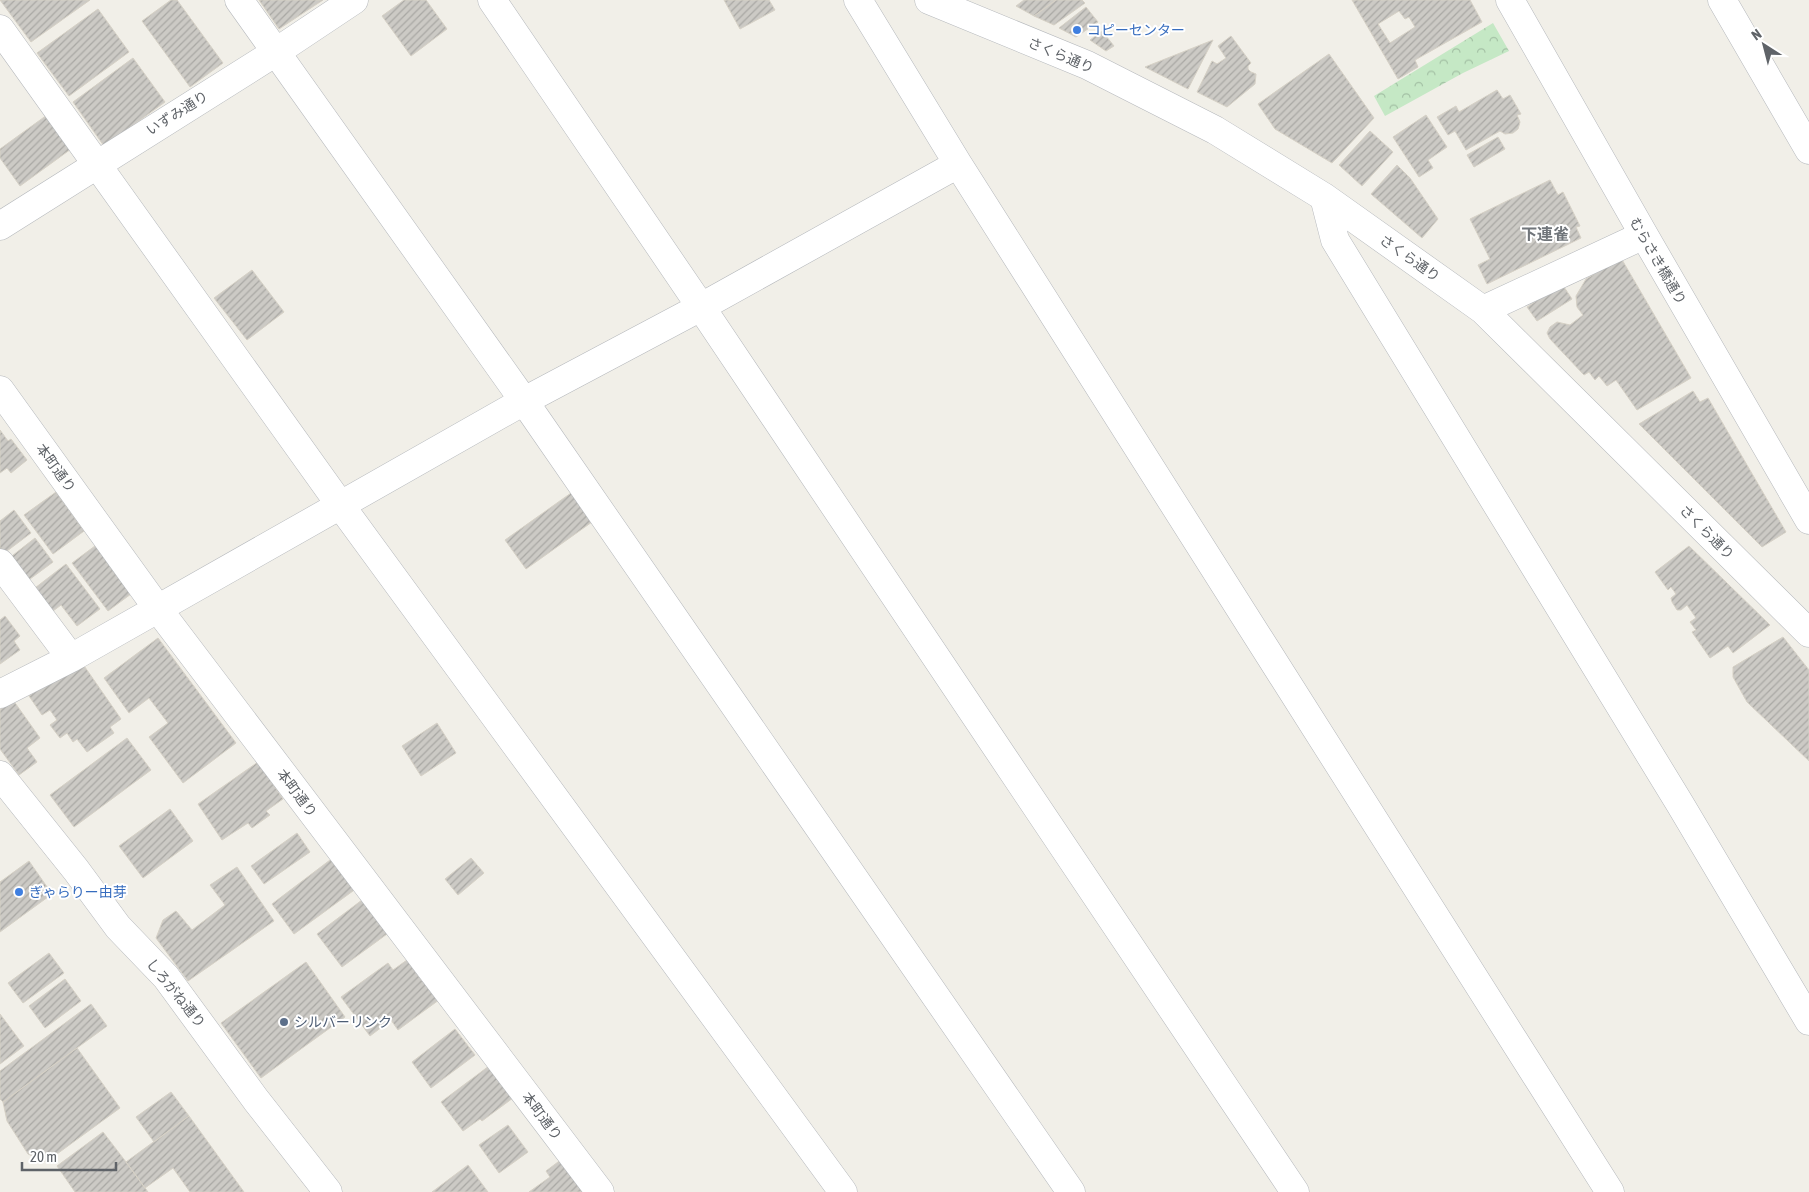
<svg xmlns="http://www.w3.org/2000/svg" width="1809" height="1192" font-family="'Asap Condensed','Noto Sans JP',sans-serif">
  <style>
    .park { fill: url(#park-crowns) }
    .building { fill: url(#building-hatch); stroke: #d6d1c6; fill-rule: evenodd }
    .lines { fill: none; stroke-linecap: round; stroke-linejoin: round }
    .minor-casing { stroke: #b5b8bc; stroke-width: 29 }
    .minor { stroke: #fff; stroke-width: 28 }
    .shop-dot { fill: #3f7fe0; stroke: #fff; stroke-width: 2 }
    .service-dot { fill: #5c6f8a; stroke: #fff; stroke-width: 2 }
    .labels { text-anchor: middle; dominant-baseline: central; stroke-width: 4; stroke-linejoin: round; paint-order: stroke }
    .shop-label { font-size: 14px; fill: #366cbe; stroke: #fff; text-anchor: start }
    .street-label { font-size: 14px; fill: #5f6368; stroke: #fff }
    .service-label { font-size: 14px; fill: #4e5e75; stroke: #fff; text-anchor: start }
    .quarter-label { font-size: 16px; font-weight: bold; fill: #70757a; stroke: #fff }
  </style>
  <defs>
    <pattern id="park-crowns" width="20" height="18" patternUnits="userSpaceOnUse" patternTransform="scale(1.25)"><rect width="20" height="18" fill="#c5e8c5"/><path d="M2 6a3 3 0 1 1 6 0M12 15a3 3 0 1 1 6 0" fill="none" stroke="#a3c0a4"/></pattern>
    <pattern id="building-hatch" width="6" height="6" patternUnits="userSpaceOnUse" patternTransform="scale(1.25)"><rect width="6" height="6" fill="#cccac5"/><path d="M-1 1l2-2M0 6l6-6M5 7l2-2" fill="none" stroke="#a9a8a4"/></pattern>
  </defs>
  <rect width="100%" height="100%" fill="#f1efe8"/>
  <path class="park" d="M1493,23L1509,51L1463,73L1385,116L1374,96Z"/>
  <path class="building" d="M0,0H90L31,42Z
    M171,0H177L223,63L190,87L142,21Z
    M259,0H323L279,29Z
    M404,0H426L447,29L411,56L382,16Z
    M724,0H769L775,10L740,29Z
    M1024,0H1056L1034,16L1016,6Z
    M1056,0H1082L1085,3L1054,25L1034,16Z
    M1352,0H1470L1482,22L1415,60L1418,67L1398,79ZM1399,11L1405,19L1409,17L1415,27L1390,43L1378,24Z
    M1086,7L1098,22L1076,37L1059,28Z
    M98,9L129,52L69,96L37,53Z
    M1102,31L1114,46L1106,51L1090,40Z
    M1231,36L1251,63L1248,66V69L1251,72L1256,74L1255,84L1227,107L1197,92L1212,61L1217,64L1226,58L1218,46Z
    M1213,40L1188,89L1145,67Z
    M1329,54L1374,118L1332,163L1275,129L1258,104Z
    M133,58L165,102L104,146L73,102Z
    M1497,90L1503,99L1510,95L1521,114L1517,115L1520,122L1518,129L1513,133L1505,134L1500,131L1466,150L1455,131L1448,135L1437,117L1456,106L1459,112Z
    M47,115L71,149L20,186L0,158V149Z
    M1426,115L1447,147L1428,160L1433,168L1419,177L1393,137Z
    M1370,131L1393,152L1362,186L1339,165Z
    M1498,137L1505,149L1474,167L1467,155Z
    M1397,165L1410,178L1438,219L1422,238L1371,194Z
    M1550,180L1558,195L1563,192L1580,226L1576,227L1581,238L1487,284L1478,265L1490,259L1470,219Z
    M1621,258L1691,378L1637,410L1616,380L1607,386L1599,376L1595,380L1589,372L1584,375L1550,339L1547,333L1550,327L1557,322L1570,325L1583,315L1577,307L1576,296L1586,279Z
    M252,270L284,312L247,340L214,298Z
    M1562,284L1572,299L1537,321L1527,307Z
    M1693,391L1700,402L1708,398L1786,532L1762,547L1639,424Z
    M0,430L8,441L11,439L27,460L11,473L7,468L0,473Z
    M56,492L84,531L53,554L24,515Z
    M571,493L592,522L526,569L505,540Z
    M14,510L31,533L3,554L0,550V521Z
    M35,538L53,562L26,582L8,559Z
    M99,543L135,591L108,611L72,563Z
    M1689,546L1770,625L1733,653L1728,646L1710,658L1692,632L1696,630L1690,622L1696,618L1687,605L1681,610H1677L1672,602L1671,598L1676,594L1671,587L1668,590L1655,572Z
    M66,564L100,609L77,626L61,605L53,611L35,588Z
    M5,616L20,636L14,641L20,650L0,664V620Z
    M1783,637L1809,670V761L1747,702L1733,677V667Z
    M158,638L236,743L183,783L149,737L168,723L149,698L129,713L104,678Z
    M80,660L121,719L110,727L114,733L87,752L77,739L73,742L67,733L60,738L50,725L57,720L50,710L42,715L29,696Z
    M13,700L40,738L27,748L37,762L19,775L0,749V710Z
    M437,723L456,753L421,776L402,746Z
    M127,738L151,770L74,827L50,795Z
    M258,762L283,799L266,811L270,815L252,828L248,823L222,840L198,804Z
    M170,809L193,841L143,878L119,846Z
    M297,833L310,852L264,884L251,866Z
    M334,857L357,888L294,934L272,904Z
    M471,858L484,873L458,895L445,879Z
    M29,861L52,894L0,932V882Z
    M237,867L274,921L188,981L156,938L163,920L176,911L192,930L225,905L210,885Z
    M362,900L387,934L342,967L317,934Z
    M49,953L64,973L23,1003L8,983Z
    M407,960L422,981L428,977L443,997L398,1030L391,1020L370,1036L341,997L388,963L393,970Z
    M306,962L345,1017L261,1078L221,1023Z
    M65,979L81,1001L45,1028L29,1006Z
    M91,1004L107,1026L3,1102L0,1099V1071Z
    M0,1014L24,1046L0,1064Z
    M455,1029L475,1055L431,1088L412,1062Z
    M77,1048L120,1108L46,1162L28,1154L7,1121L3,1102Z
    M489,1066L517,1095L482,1121L480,1119L463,1131L441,1102Z
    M171,1092L189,1116L154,1142L136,1117Z
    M189,1116L244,1192H190L173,1168L145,1188L126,1162Z
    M508,1125L528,1152L499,1173L479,1145Z
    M103,1132L126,1162L148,1192H75L57,1166Z
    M562,1159L587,1192H529L550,1177L546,1171Z
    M468,1165L488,1192H432Z"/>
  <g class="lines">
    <g class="minor-casing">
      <path id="minor" d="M239,0L524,401L1071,1192
        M492,0L701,307L1295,1192
        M858,0L958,164L1610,1192
        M929,0L1087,65L1215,130L1324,197L1483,310L1809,633
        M1510,0L1644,235L1809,520
        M1722,0L1809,150
        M0,29L341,506L843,1192
        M1324,197L1335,240L1680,804L1809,1021
        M0,226L276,52L354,0
        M1483,310L1644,235
        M0,390L158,609L600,1192
        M0,563L71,658
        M0,694L71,658L524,401L701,307L958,164
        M0,775L76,870L118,927L166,977L256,1100L328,1192"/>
    </g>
    <use href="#minor" class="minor"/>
  </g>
  <g class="shop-dot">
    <circle cx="1077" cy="30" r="5"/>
    <circle cx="19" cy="892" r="5"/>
  </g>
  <circle class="service-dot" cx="284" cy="1022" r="5"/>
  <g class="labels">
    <g class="shop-label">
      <text x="1087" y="30">コピーセンター</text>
      <text x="29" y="892">ぎゃらりー由芽</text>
    </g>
    <g class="street-label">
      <text transform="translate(1061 55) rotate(23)">さくら通り</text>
      <text transform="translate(177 113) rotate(-32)">いずみ通り</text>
      <text transform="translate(1410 258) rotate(35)">さくら通り</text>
      <text transform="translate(1658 261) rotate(60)">むらさき橋通り</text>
      <text transform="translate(56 468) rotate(54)">本町通り</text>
      <text transform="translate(1707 532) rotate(45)">さくら通り</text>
      <text transform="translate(297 793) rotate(53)">本町通り</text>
      <text transform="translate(176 993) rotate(51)">しろがね通り</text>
      <text transform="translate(542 1116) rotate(53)">本町通り</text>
    </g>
    <g class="service-label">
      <text x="294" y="1022">シルバーリンク</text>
    </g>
    <g class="quarter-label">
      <text x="1545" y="234">下連雀</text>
    </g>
  </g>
  <g transform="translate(1764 45) rotate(324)" stroke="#ffffff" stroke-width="4" paint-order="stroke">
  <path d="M0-4L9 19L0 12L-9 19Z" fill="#5f6368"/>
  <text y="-8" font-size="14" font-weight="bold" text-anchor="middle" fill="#5f6368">N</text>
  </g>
  <path d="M22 1162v8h94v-8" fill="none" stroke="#5f6368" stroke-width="2.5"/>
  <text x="30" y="1162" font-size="15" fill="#5f6368" stroke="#ffffff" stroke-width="4" paint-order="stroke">20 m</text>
</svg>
